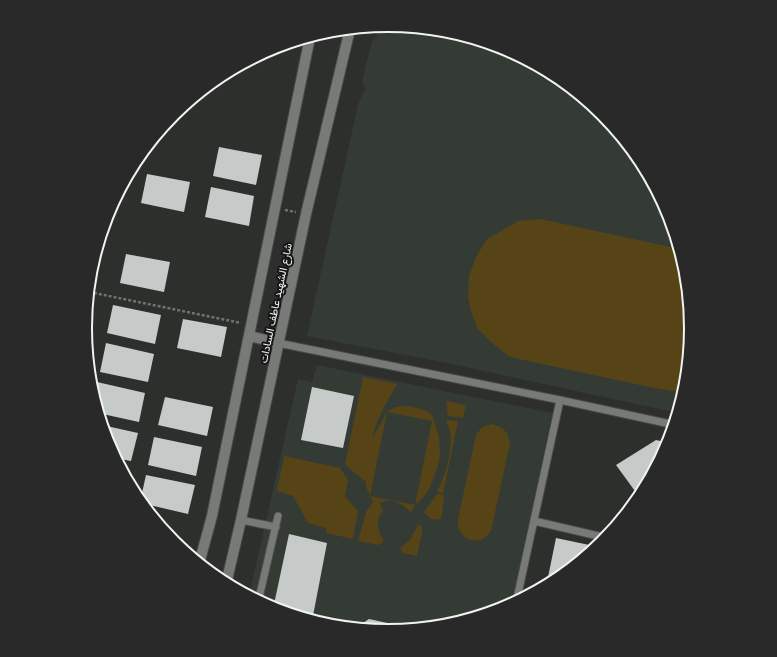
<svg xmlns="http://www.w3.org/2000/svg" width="777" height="657" font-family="'Noto Sans',Vazirmatn,sans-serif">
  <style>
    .built { fill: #343b34 }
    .garden { fill: #564417; fill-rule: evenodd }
    .building { fill: #c6cac9 }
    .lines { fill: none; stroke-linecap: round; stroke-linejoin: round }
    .service-casing { stroke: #4a4c4a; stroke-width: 9 }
    .tertiary-casing { stroke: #4a4c4a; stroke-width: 12 }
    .path { stroke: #707270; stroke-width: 2.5; stroke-dasharray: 3 2; stroke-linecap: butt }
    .service { stroke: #787a78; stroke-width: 7 }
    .tertiary { stroke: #787a78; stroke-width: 10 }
    .labels { text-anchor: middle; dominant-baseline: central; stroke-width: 4; stroke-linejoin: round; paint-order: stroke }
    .street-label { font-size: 11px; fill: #f1f3f1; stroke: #161716 }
    .rim { fill: none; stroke: #f1f3f1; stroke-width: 2 }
  </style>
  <rect width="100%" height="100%" fill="#2d2f2d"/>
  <path class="built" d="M389,25L448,31L505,48L557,76L603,114L641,160L669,213L686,270L692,329L686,388L678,413L447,363L307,336L358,105L362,95L366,90L362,81L372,42L380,30Z
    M317,365L552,413L511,605L504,609L447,626L388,632L329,626L272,609L249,596L298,379L312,382Z"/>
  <path class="garden" d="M540,219L680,249L686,270L692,329L685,393L649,387L510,357L492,343L478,329L471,312L468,296L469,276L476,257L486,240L518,221Z
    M363,377L397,384C387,402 376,419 372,439L387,412L395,407L409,406L417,408L426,411L432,415L439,437L440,453L438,465L430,487L424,497L415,505L411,513C405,505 391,496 380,503L383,511C374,521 378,531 384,541L379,545L358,541L366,512L373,502L366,487V482L345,465ZM387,412L432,421L415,505L370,496Z
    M446,401L466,405L463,418L448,416Z
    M446,420L458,421L443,494L437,491C446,476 453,449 450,432C449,428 447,424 446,420Z
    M491,424C502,426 508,431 510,443L491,531C479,549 455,539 458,519L476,435L482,427Z
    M284,456L340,468L348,480L345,496L358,511L353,539L326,533V528L308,523L293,496L277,491Z
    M438,493L444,496L442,515L440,519C431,521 429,518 424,512Z
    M418,525L422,526V532L417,556L403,553L400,548L410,540Z"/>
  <path class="building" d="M219,147L262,155L256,185L213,176Z
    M147,174L190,182L184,212L141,203Z
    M211,187L254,196L249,226L205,217Z
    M126,254L170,262L164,292L120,283Z
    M113,305L161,315L155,344L107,333Z
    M183,319L227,327L221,357L177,348Z
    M106,343L154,354L148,382L100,372Z
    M97,382L145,393L139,422L98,413L94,397Z
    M312,387L354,396L343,448L301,440Z
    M165,397L213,407L207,436L158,425Z
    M102,425L138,433L131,461L115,458L108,444Z
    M154,437L202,447L196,476L148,465Z
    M656,440L669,443L640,498L616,465Z
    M146,475L195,485L188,514L141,503L140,502Z
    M289,534L327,543L312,621L273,609Z
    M556,538L599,547L557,581L546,587Z
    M369,619L392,624L396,629V631L388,632L361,629L363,623Z"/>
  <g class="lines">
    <g class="service-casing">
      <path id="service" d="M278,343L560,400L675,425
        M241,520L276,527
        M534,521L607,538
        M259,598L278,516
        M516,603L560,400"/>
    </g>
    <g class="tertiary-casing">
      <path id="tertiary" d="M249,336L278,343
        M199,564L212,516L310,37
        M226,584L241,520L306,214L350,29"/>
    </g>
    <path class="path" d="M285,210L296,212
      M89,292L241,323"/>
    <use href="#service" class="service"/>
    <use href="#tertiary" class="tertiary"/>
  </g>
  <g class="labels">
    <g class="street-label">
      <text transform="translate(275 303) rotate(-78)">شارع الشهيد عاطف السادات</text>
    </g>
  </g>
  <path d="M0 0H777V657H0ZM92 328a296 296 0 1 1 592 0a296 296 0 1 1-592 0Z" fill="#282928" fill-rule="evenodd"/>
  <path class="rim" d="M92 328a296 296 0 1 1 592 0a296 296 0 1 1-592 0Z"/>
</svg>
